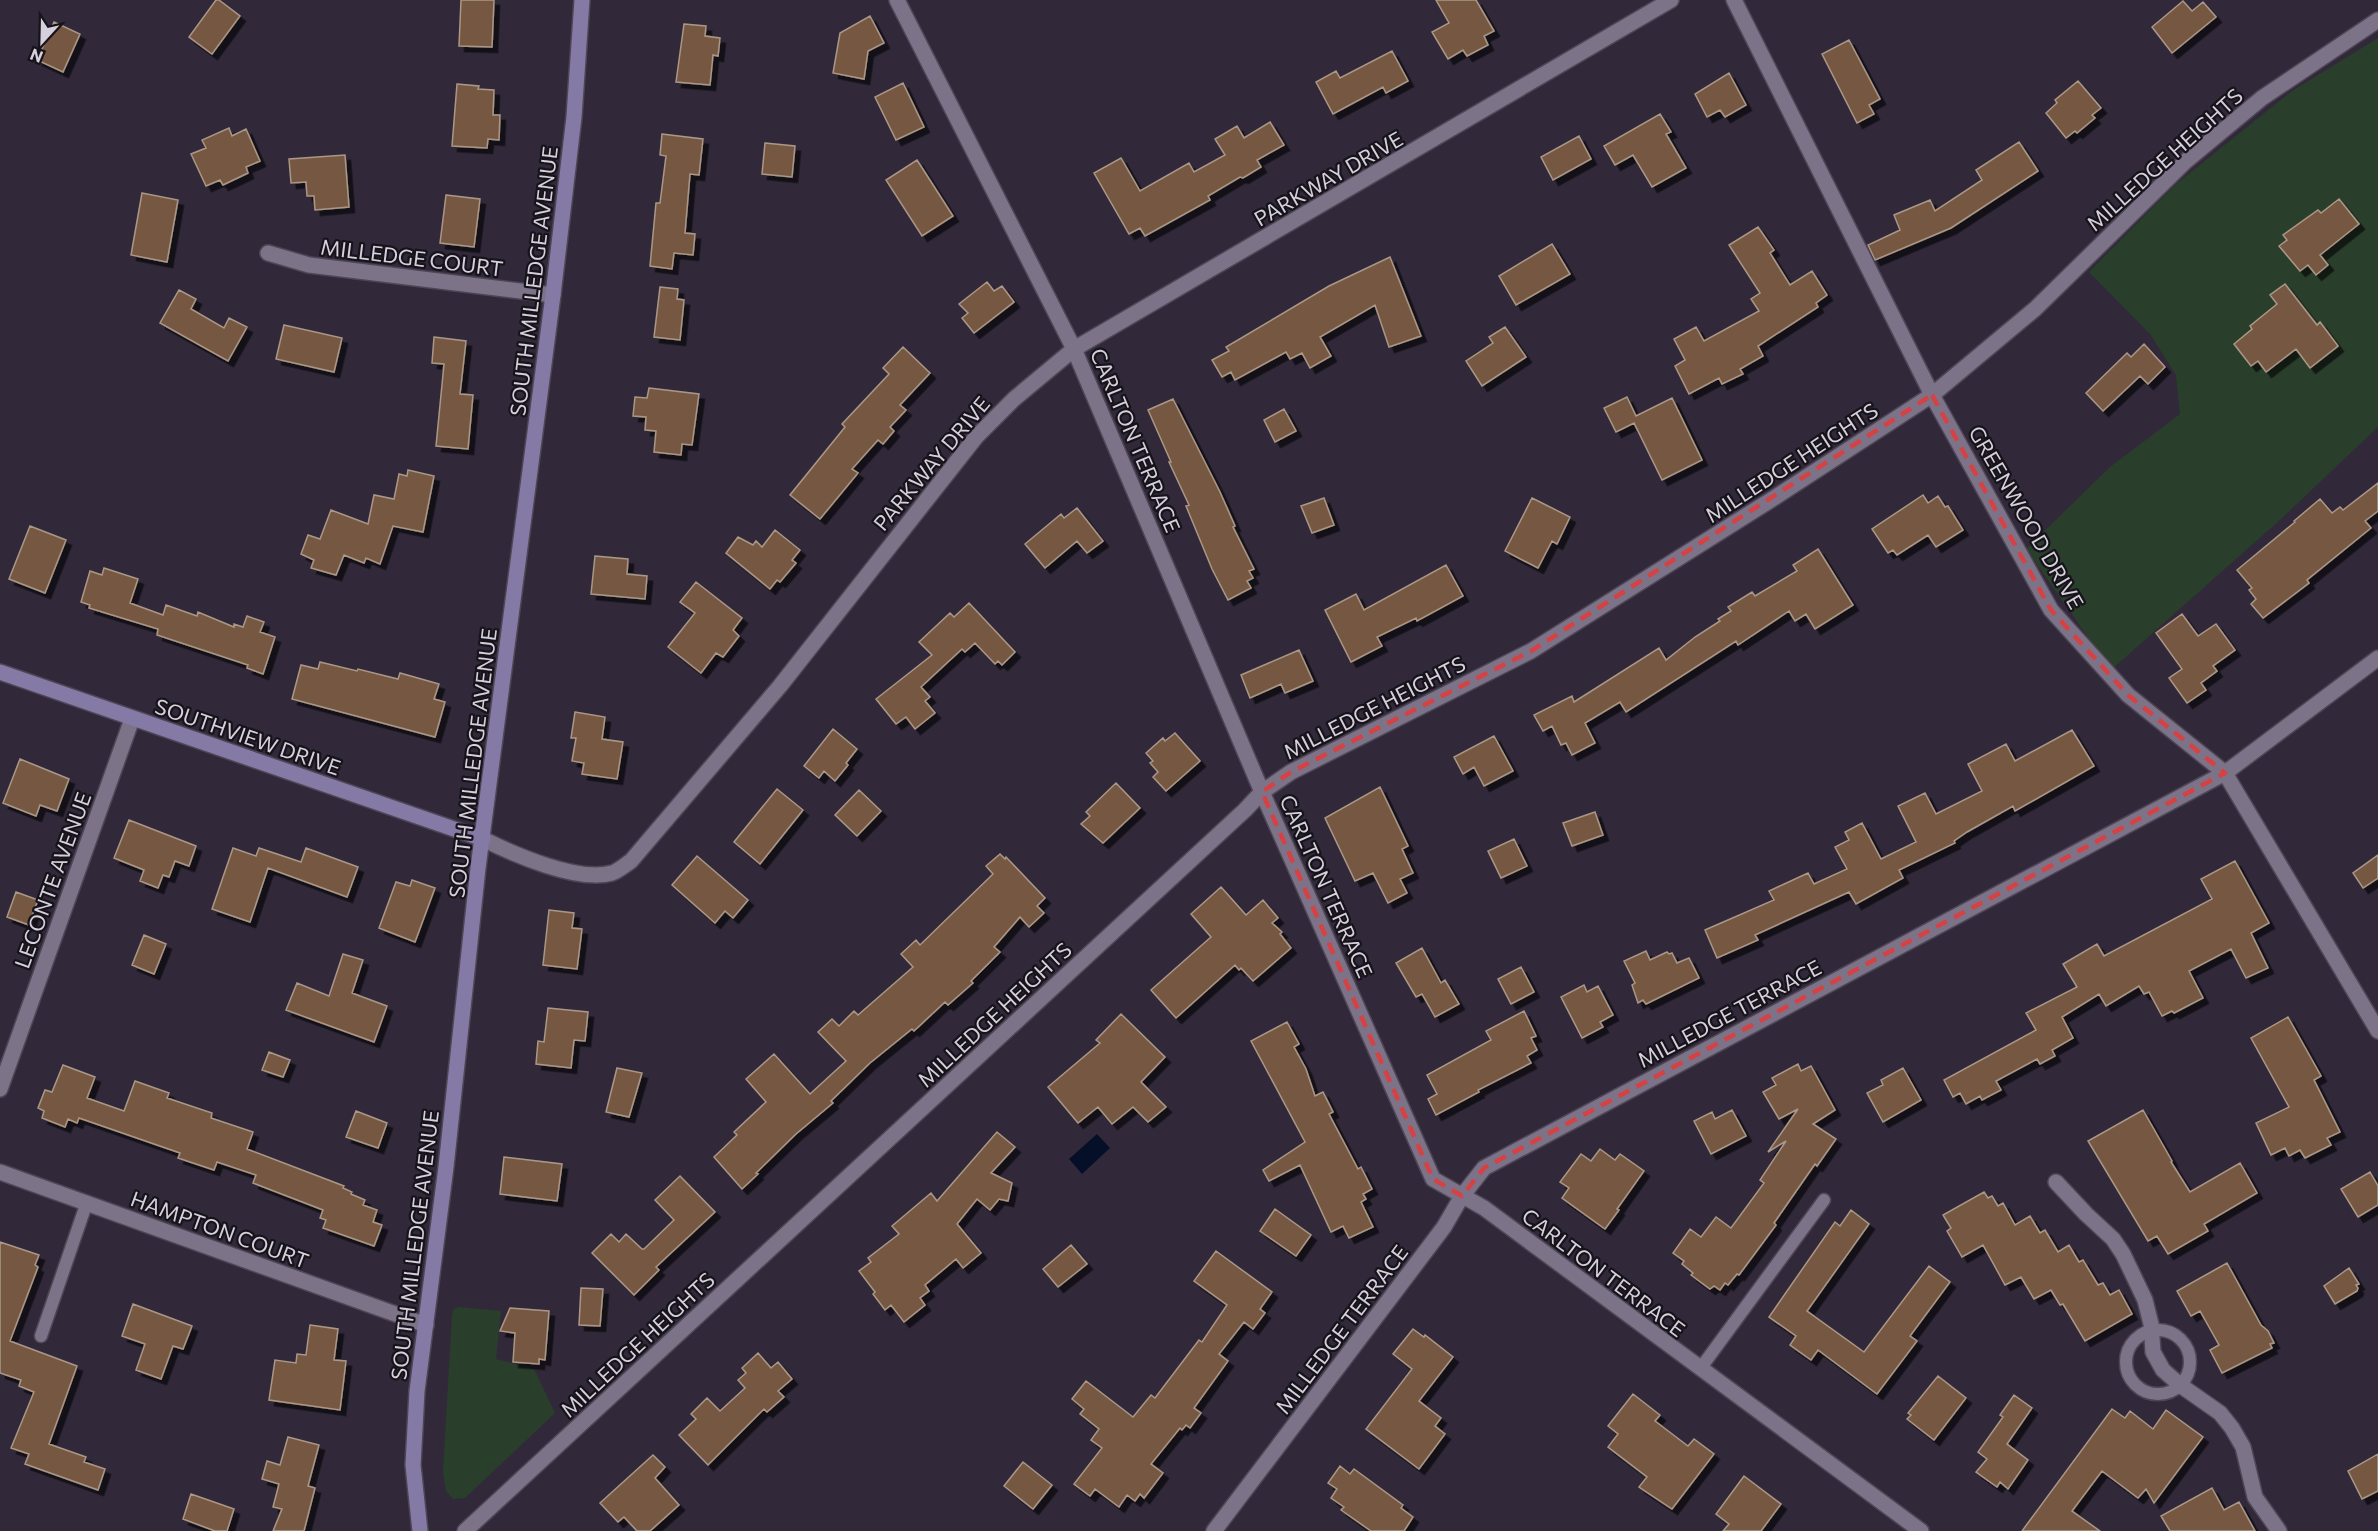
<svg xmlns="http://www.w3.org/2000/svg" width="2378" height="1531" font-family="Commissioner,sans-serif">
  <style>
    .green { fill: #2a3e2c }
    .water { fill: #050f27 }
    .building { fill: #765942; stroke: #ab9787; stroke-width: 1.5; filter: url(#shadow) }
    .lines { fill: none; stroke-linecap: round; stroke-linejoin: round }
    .lane-casing { stroke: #4e4655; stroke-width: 15 }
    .street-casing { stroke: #4e4655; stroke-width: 18 }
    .secondary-casing { stroke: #4e4655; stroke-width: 18 }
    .lane { stroke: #7d7388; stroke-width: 12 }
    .street { stroke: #7d7388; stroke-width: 15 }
    .secondary { stroke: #857aa6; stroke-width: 15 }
    .marked { fill: none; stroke: #d64143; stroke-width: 4.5; stroke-dasharray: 12 8; stroke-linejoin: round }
    .labels { text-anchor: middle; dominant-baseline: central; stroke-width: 4.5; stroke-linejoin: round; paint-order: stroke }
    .street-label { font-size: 21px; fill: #d5d0db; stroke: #17131b }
  </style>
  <defs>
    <filter id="shadow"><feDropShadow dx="5.5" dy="5.5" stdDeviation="0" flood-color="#0009"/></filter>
  </defs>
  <rect width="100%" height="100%" fill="#31293a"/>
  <path class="green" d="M2378,38V427L2281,519L2111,670L2026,549L2110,467L2180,414L2176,375L2150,334L2089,272L2176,184L2292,91Z
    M459,1307L501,1311L496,1359L534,1369L555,1413L465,1498L453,1499L446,1491L443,1472L452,1314L454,1309Z"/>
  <path class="water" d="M1097,1134L1110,1148L1082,1174L1069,1159Z"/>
  <path class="building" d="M216,0H219L240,16L212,54L189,37Z
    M461,0H494L492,47L459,46Z
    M1436,0H1476L1494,31L1484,36L1488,45L1467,56L1463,50L1448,59L1432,32L1449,23Z
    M2183,1L2192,11L2203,2L2216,17L2172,53L2152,27Z
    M870,16L884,43L868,51L864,79L833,73L840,33Z
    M54,22L80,34L63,72L37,60Z
    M684,24L706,26L705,36L720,38L718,56L713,55L710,85L676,82Z
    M1849,40L1880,99L1869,105L1874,114L1857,123L1822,54Z
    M1392,51L1408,81L1386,93L1383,87L1333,114L1316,82L1336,71L1340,78Z
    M1729,73L1746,105L1725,117L1720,110L1707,117L1695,94Z
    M2078,81L2101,108L2092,115L2095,118L2077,133L2075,131L2066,138L2046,113L2057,103L2055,100Z
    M903,83L924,127L896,140L875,97Z
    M457,84L479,86L478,89L494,90L493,115H500L499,140L488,139L487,148L452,146Z
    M1660,114L1671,132L1666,134L1686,168L1652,187L1633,155L1615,165L1604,146Z
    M1270,122L1284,145L1257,160L1261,167L1243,178L1240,177L1208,196L1210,200L1145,236L1140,228L1129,234L1094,173L1121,158L1140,191L1189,163L1194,172L1225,155L1215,139L1237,126L1244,138Z
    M229,128L232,136L246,129L260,161L246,167L248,173L223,185L220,180L206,186L191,154L206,148L202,140Z
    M662,134L703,139L699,175L690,174L685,233L695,234L693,255L674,253L672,269L650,266L656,203H660L666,156L660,155Z
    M1579,136L1591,159L1553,180L1541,157Z
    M2019,142L2038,171L1951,228L1875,260L1868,245L1900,230L1894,215L1930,200L1935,211L1982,180L1976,170Z
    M765,143L795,146L792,177L762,174Z
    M345,155L349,207L315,210L314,196H307L306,182L291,183L289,159Z
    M917,160L953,216L922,236L886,180Z
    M142,193L178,200L167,262L131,255Z
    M446,195L480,199L474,247L440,243Z
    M2339,199L2359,224L2320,255L2328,265L2316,275L2308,265L2300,271L2279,246L2287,240L2283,235L2318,210L2321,213Z
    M1758,227L1774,250L1770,253L1790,285L1812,271L1827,295L1816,303L1818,307L1758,346L1763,356L1740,369L1743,374L1722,384L1719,378L1689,394L1675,366L1685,360L1674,339L1696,327L1704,341L1759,311L1751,299L1760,293L1729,245Z
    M1552,244L1570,274L1516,305L1499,276Z
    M1390,257L1421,336L1389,347L1375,305L1320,337L1331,356L1310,368L1302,353L1290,359L1286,352L1235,380L1231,372L1222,377L1212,360L1229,351L1226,347L1329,286Z
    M987,282L994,291L1002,286L1014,302L974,333L962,318L968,313L959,304Z
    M2285,284L2317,325L2320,322L2338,346L2310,368L2296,349L2266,372L2258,361L2251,366L2234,344L2252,329L2250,326L2277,304L2270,295Z
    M660,287L678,289L677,299L684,300L680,340L654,337Z
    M179,290L196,299L191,309L224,328L229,318L247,327L228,361L160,323Z
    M284,325L342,338L334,372L276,359Z
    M1505,327L1526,357L1482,386L1466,361L1493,343L1489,337Z
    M434,337L466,341L460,394L473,395L468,449L436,446L444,364L432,363Z
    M2144,344L2165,367L2148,384L2140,376L2103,411L2086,393L2127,353L2131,357Z
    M903,347L930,373L900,405L906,410L890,427L894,431L883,444L878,440L852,469L858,473L820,519L790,495L845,427L842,424L889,374L883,368Z
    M649,388L699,394L692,445L682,444L681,455L654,452L656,431L645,430L646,417L633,416L635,397L647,398Z
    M1627,397L1636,416L1672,398L1702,460L1662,480L1634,423L1616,432L1604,408Z
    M1173,399L1220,492L1235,526L1233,527L1254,569L1249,571L1253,578L1247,581L1251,588L1228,600L1212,569L1186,506L1189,505L1169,462H1171L1148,410Z
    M1284,409L1296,431L1275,442L1264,420Z
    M408,470L434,476L423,532L393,526L380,564L366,558L364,563L344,555L336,575L311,568L314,560L301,554L308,535L320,539L331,510L368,524L374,495L394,499L399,474L407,476Z
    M2378,483V511L2365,521L2371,528L2307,580L2309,583L2263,618L2251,604L2256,599L2249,590L2252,588L2237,570L2295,522L2294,521L2320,499L2332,513L2340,507L2343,510Z
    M1923,495L1928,503L1938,496L1945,507L1948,506L1963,530L1936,547L1928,535L1897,555L1893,550L1888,553L1872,529Z
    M1324,498L1334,525L1312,533L1301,506Z
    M1532,498L1570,517L1557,544L1552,541L1538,568L1505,551Z
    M1077,508L1103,541L1087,553L1077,541L1045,568L1025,544L1061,514L1064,518Z
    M30,526L66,540L45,593L9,579Z
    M775,530L800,550L792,560L796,563L780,582L777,580L770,589L726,553L738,537L753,545L756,541L762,547Z
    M1818,549L1853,605L1815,629L1806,614L1795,621L1789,611L1738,645L1736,641L1626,712L1620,702L1585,723L1595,743L1572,755L1566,743L1561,745L1552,726L1543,731L1534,715L1572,696L1574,702L1659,648L1666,660L1695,637L1720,621L1718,619L1731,611L1728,607L1752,592L1755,596L1797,571L1793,565Z
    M595,556L628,559L627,574L647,576L645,599L591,594Z
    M1446,565L1463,596L1417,621L1416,618L1377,637L1382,646L1351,662L1325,610L1356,594L1364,610Z
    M104,568L138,579L130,603L163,615L166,605L197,616L198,612L234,627V624L243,627L247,616L264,622L260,632L275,637L263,674L247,668L248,665L157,635L158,629L89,608L90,605L81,602L90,571L102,575Z
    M696,582L742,618L733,630L739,636L723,657L716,653L701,673L668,647L695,613L680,602Z
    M969,603L1015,652L1002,665L998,661L995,664L975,643L965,652L962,649L921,687L930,697L925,701L935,713L915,729L906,717L896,724L876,699L932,655L919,642L950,613L954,617Z
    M2182,614L2198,636L2216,624L2235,650L2213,666L2217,671L2201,683L2206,690L2187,703L2169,678L2182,669L2156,633Z
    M1299,650L1313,681L1285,693L1281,684L1250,698L1241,675Z
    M320,662L357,671L358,669L398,679L400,673L439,684L434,699L445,702L435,737L292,699L301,665L318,669Z
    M575,712L605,717L602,739L623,742L617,779L582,774L584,763L572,761L576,738H571Z
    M833,729L857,749L846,763L848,765L835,781L824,771L819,778L804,766Z
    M2072,730L2094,766L2015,811L2013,806L1967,832L1954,841L1955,843L1899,870L1903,878L1856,904L1849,892L1755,935L1758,940L1717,958L1705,930L1774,900L1769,891L1808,873L1814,884L1847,869L1835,847L1849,840L1845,832L1862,823L1881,859L1916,842L1898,806L1925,793L1936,814L1982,791L1968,764L2006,744L2015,761Z
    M1175,733L1200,761L1166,791L1153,777L1158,772L1150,763L1153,761L1146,753L1163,738L1165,741Z
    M1494,736L1513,771L1484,786L1474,767L1463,774L1454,757Z
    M20,759L69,779L57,811L40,805L36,816L3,803Z
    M1116,783L1140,808L1103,843L1081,824L1090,816L1086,812Z
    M1380,787L1408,846L1402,849L1413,873L1400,879L1407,893L1388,903L1373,873L1355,881L1325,818Z
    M777,789L803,810L760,864L734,842Z
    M859,790L881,811L857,836L835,815Z
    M1595,812L1603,835L1572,846L1563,823Z
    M129,820L196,846L189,866L175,861L169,877L163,875L158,888L140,881L144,870L114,858Z
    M1514,839L1527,866L1501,878L1488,851Z
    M233,848L256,856L259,848L301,862L306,848L358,867L347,897L268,868L250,922L212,909Z
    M1000,854L1005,859L1006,857L1045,898L1037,906L1044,913L1029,927L1020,917L994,947L1000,952L971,981L973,983L948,1005L945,1002L914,1031L912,1029L870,1063L831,1101L833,1103L796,1134L756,1173L758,1174L742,1189L714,1157L737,1135L734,1132L766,1102L746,1079L774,1054L810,1094L846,1061L818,1032L832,1019L839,1026L854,1011L858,1015L913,967L901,954L916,940L920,945L993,874L986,866Z
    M2378,855V878L2363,888L2353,873Z
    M697,856L748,900L733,918L725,911L715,923L672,885Z
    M2235,861L2269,923L2251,933L2268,968L2246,978L2231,949L2189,971L2203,998L2174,1013L2172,1011L2162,1016L2149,992L2144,994L2139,986L2106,1006L2099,994L2062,1017L2073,1038L2052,1050L2055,1056L2040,1064L2037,1059L1996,1081L2001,1090L1982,1100L1980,1096L1966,1104L1960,1093L1953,1097L1944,1080L2036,1030L2026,1013L2077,987L2063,964L2097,944L2104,956L2212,899L2201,879Z
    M412,880L435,888L415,942L379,928L396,882L410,886Z
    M1221,887L1246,915L1263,900L1278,918L1272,923L1282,932L1280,934L1291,948L1253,981L1241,968L1239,970L1235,965L1176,1018L1151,990L1211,937L1191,914Z
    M16,892L38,900L29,925L7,917Z
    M549,910L574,913L572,928L582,929L577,969L543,965Z
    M144,935L166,944L154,974L132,965Z
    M1422,948L1441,983L1445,980L1459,1004L1435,1017L1422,994L1416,997L1396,963Z
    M1646,951L1650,960L1667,952L1669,954L1672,953L1677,963L1689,958L1699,978L1646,1004L1643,1000L1638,1003L1632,985L1635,983L1624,961Z
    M343,954L363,960L352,993L387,1006L374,1042L286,1010L297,983L329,996Z
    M1521,967L1534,992L1511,1004L1498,979Z
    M1584,985L1587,992L1598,986L1613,1015L1600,1022L1603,1027L1582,1038L1561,997Z
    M548,1008L588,1012L585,1041L574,1040L571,1068L536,1064L538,1041L544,1042Z
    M1524,1011L1536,1036L1531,1038L1537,1050L1527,1056L1531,1063L1478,1090L1479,1092L1436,1115L1428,1099L1437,1094L1427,1075L1491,1040L1486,1031Z
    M1121,1014L1165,1057L1141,1082L1166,1107L1148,1122L1133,1107L1112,1124L1098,1107L1078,1123L1048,1087L1100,1043L1096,1040Z
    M2288,1017L2321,1076L2314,1080L2340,1132L2327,1138L2331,1145L2305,1158L2300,1150L2289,1156L2285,1148L2271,1155L2256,1123L2289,1107L2251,1038Z
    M1287,1022L1299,1044L1294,1047L1306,1069L1315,1096L1323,1092L1333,1112L1329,1114L1358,1169L1361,1167L1372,1189L1363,1194L1366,1199L1361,1202L1373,1227L1349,1238L1343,1226L1331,1232L1300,1165L1269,1181L1263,1170L1305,1142L1251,1041Z
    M269,1052L290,1060L283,1077L262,1070Z
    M1798,1064L1801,1071L1811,1066L1835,1110L1813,1124L1836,1139L1817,1166L1815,1164L1774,1223L1776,1225L1739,1275L1737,1274L1728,1285L1725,1283L1720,1290L1714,1286L1710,1289L1691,1275L1693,1273L1682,1264L1684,1261L1673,1253L1690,1229L1701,1237L1716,1217L1731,1228L1764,1183L1760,1180L1786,1141L1768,1152L1798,1109L1779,1119L1763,1092L1776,1085L1772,1078Z
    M63,1065L95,1077L87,1098L124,1111L135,1081L169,1093L167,1098L212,1113L211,1118L253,1132L247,1149L344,1186L343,1188L352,1192L351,1194L365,1200L363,1205L377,1210L373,1222L382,1225L374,1246L323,1228L326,1220L320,1218L323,1210L253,1183L256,1175L217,1162L214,1170L178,1158L180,1153L79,1118L77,1123L68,1119L65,1127L42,1118L44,1111L38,1108L45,1090L52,1092Z
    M617,1068L642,1073L629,1117L606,1112Z
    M1903,1068L1921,1100L1883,1122L1867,1093L1883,1085L1881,1080Z
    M1732,1110L1746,1136L1711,1154L1694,1121L1712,1112L1715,1119Z
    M2143,1110L2172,1161L2171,1162L2190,1192L2240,1163L2257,1193L2204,1224L2208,1231L2168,1254L2157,1236L2148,1241L2088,1141Z
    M356,1111L387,1123L378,1148L346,1137Z
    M997,1132L1015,1147L991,1173L1012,1183L1008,1201L999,1199L990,1210L977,1199L957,1224L981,1253L963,1268L956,1259L925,1285L929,1291L920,1298L925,1305L904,1322L891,1305L885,1310L873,1294L875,1292L859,1271L871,1262L868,1258L899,1234L892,1226L931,1193L937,1201Z
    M1600,1149L1615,1160L1620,1154L1644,1171L1617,1209L1619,1210L1605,1229L1562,1198L1569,1188L1560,1182L1581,1154L1591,1161Z
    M504,1157L562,1164L557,1201L500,1194Z
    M2370,1172L2378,1186V1205L2358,1217L2341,1189Z
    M680,1176L715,1212L656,1267L659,1270L634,1295L592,1253L611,1234L619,1242L626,1234L642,1249H644L674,1220L655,1200Z
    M1984,1192L1988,1198L1992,1196L1998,1206L2003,1203L2015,1225L2030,1216L2040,1233L2045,1230L2058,1252L2069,1245L2079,1262L2083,1260L2098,1285L2103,1283L2110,1295L2119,1290L2132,1314L2085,1341L2063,1304L2060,1305L2051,1290L2034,1299L2021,1277L2005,1285L1983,1245L1962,1257L1947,1231L1951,1228L1943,1215Z
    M1275,1209L1311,1235L1296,1256L1260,1231Z
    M1851,1210L1869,1224L1807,1311L1864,1352L1929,1266L1950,1282L1910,1336L1917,1341L1877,1394L1818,1350L1811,1360L1790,1345L1796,1336L1769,1317L1835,1222L1840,1226Z
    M0,1242L39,1255L35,1265L38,1267L10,1341L77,1366L49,1444L86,1457L84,1462L105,1469L98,1490L25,1464L29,1454L11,1448L34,1392L19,1386L21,1380L0,1373Z
    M1071,1245L1087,1264L1058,1287L1043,1269Z
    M1216,1251L1272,1292L1260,1309L1265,1313L1253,1329L1244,1322L1219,1354L1228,1361L1194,1408L1201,1413L1190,1428L1186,1425L1182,1430L1180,1428L1151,1464L1163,1473L1144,1498L1140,1494L1135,1501L1127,1495L1119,1507L1095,1489L1090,1496L1074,1484L1102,1448L1091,1440L1099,1429L1080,1414L1084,1409L1072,1399L1086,1381L1133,1417L1151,1395L1155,1398L1199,1340L1202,1342L1227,1305L1194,1281Z
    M2227,1263L2261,1325L2268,1331L2274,1343L2270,1344L2272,1348L2222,1373L2210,1350L2219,1345L2200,1311L2191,1316L2177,1291Z
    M2349,1268L2359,1284L2356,1285L2358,1288L2357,1291L2335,1304L2324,1286Z
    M581,1288L603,1289L600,1326L579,1325Z
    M133,1304L192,1326L183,1349L173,1346L161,1379L136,1370L145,1344L122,1336Z
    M510,1308L549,1311L545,1360L539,1359V1364L513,1362L515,1333L500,1331Z
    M310,1325L338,1329L334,1360L346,1361L340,1410L269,1400L275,1360L296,1363L297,1354L306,1355Z
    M1413,1329L1424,1337L1425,1335L1453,1357L1419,1401L1441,1418L1435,1426L1445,1434L1419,1469L1366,1429L1412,1369L1393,1354Z
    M758,1353L771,1368L778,1362L792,1379L778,1391L784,1397L767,1412L764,1409L708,1465L679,1435L696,1419L691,1414L707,1398L720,1411L745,1388L738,1380L746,1373L742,1368Z
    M1938,1376L1966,1398L1934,1440L1907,1419L1911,1415L1908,1413Z
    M1633,1394L1660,1415L1655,1421L1688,1446L1694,1439L1714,1454L1672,1509L1639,1487L1647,1477L1608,1447L1618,1434L1608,1426Z
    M2014,1395L2032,1408L2007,1444L2028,1460L2008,1489L2000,1482L1997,1487L1976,1472L1987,1459L1978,1452L2003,1417L2000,1415Z
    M2112,1409L2125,1418L2130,1411L2153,1429L2166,1410L2203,1437L2154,1503L2146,1489L2138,1498L2102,1471L2072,1511L2100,1531H2022Z
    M288,1437L319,1445L308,1486L315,1488L304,1531H273L282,1509L273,1507L279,1484L262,1479L267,1461L280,1465Z
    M2378,1454V1491L2362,1499L2348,1471Z
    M653,1455L665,1467L655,1478L679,1505L650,1531H637L624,1517L618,1522L600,1503Z
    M1023,1462L1052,1485L1033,1509L1004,1486Z
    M1340,1466L1350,1474L1354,1469L1403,1505L1401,1508L1413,1517L1404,1531H1371L1341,1510L1344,1507L1331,1498L1337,1489L1328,1483Z
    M1744,1476L1781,1504L1761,1531H1723L1729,1524L1716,1514Z
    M2212,1488L2224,1510L2239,1502L2255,1531H2170L2161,1516Z
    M191,1494L234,1509L227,1531H215L183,1519Z"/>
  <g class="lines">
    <g class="lane-casing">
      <path id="lane" d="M2126 1362a32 32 0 1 1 64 0a32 32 0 1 1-64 0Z
        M41,1336L87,1202
        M1700,1369L1824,1200"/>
    </g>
    <g class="street-casing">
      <path id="street" d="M897,0L1074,349L1262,792L1433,1179L1484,1208L1921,1531
        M1734,0L1932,395L2051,610L2128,695L2225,773L2378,1031
        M268,253L309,265L553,295
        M483,839C513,854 578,883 612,873C618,871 625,865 631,861L780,686L976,437L1014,399L1074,349L1671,0
        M0,1089L132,719
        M0,1172L426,1325
        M2056,1182L2086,1214L2113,1239L2123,1254L2145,1300L2151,1324L2153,1352L2163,1370L2180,1385L2220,1413L2232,1428L2243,1447L2255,1497L2279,1531
        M465,1531L1245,810L1262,792L1291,772L1531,651L1774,498L1932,395L2035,309L2186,161L2262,98L2378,20
        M1214,1531L1444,1227L1462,1196L1484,1168L2225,773L2378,658"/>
    </g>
    <g class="secondary-casing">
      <path id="secondary" d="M0,672L483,839
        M420,1531L413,1465L417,1391L446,1167L478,868L553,295L574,117L582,0"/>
    </g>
    <use href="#lane" class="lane"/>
    <use href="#street" class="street"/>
    <use href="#secondary" class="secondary"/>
  </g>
  <path class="marked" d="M1932,395L2051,610L2128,695L2225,773L1484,1168L1462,1196L1433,1179L1262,792L1291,772L1531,651Z"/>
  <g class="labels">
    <g class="street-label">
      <text transform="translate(2164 159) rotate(-42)">MILLEDGE HEIGHTS</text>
      <text transform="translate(1328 178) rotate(-30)">PARKWAY DRIVE</text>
      <text transform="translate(412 257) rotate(7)">MILLEDGE COURT</text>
      <text transform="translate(533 281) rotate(-83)">SOUTH MILLEDGE AVENUE</text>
      <text transform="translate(1136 440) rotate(67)">CARLTON TERRACE</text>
      <text transform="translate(1791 462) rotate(-33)">MILLEDGE HEIGHTS</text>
      <text transform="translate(931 463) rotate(-50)">PARKWAY DRIVE</text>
      <text transform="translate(2027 517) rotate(60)">GREENWOOD DRIVE</text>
      <text transform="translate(1374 707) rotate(-27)">MILLEDGE HEIGHTS</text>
      <text transform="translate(248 736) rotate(19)">SOUTHVIEW DRIVE</text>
      <text transform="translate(472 763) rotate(-83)">SOUTH MILLEDGE AVENUE</text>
      <text transform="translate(52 880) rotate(-70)">LECONTE AVENUE</text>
      <text transform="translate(1327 886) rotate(66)">CARLTON TERRACE</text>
      <text transform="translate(1729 1013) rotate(-28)">MILLEDGE TERRACE</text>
      <text transform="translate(994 1014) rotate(-43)">MILLEDGE HEIGHTS</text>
      <text transform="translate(220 1229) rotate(20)">HAMPTON COURT</text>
      <text transform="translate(414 1245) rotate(-83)">SOUTH MILLEDGE AVENUE</text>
      <text transform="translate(1604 1272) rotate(37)">CARLTON TERRACE</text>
      <text transform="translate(1341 1329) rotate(-53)">MILLEDGE TERRACE</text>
      <text transform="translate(637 1344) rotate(-43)">MILLEDGE HEIGHTS</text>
    </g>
  </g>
  <g transform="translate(42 42) rotate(202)" stroke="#17131b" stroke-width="4.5" paint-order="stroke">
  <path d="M0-4.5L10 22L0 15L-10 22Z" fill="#d5d0db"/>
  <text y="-9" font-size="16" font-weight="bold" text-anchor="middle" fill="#d5d0db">N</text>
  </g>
</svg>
